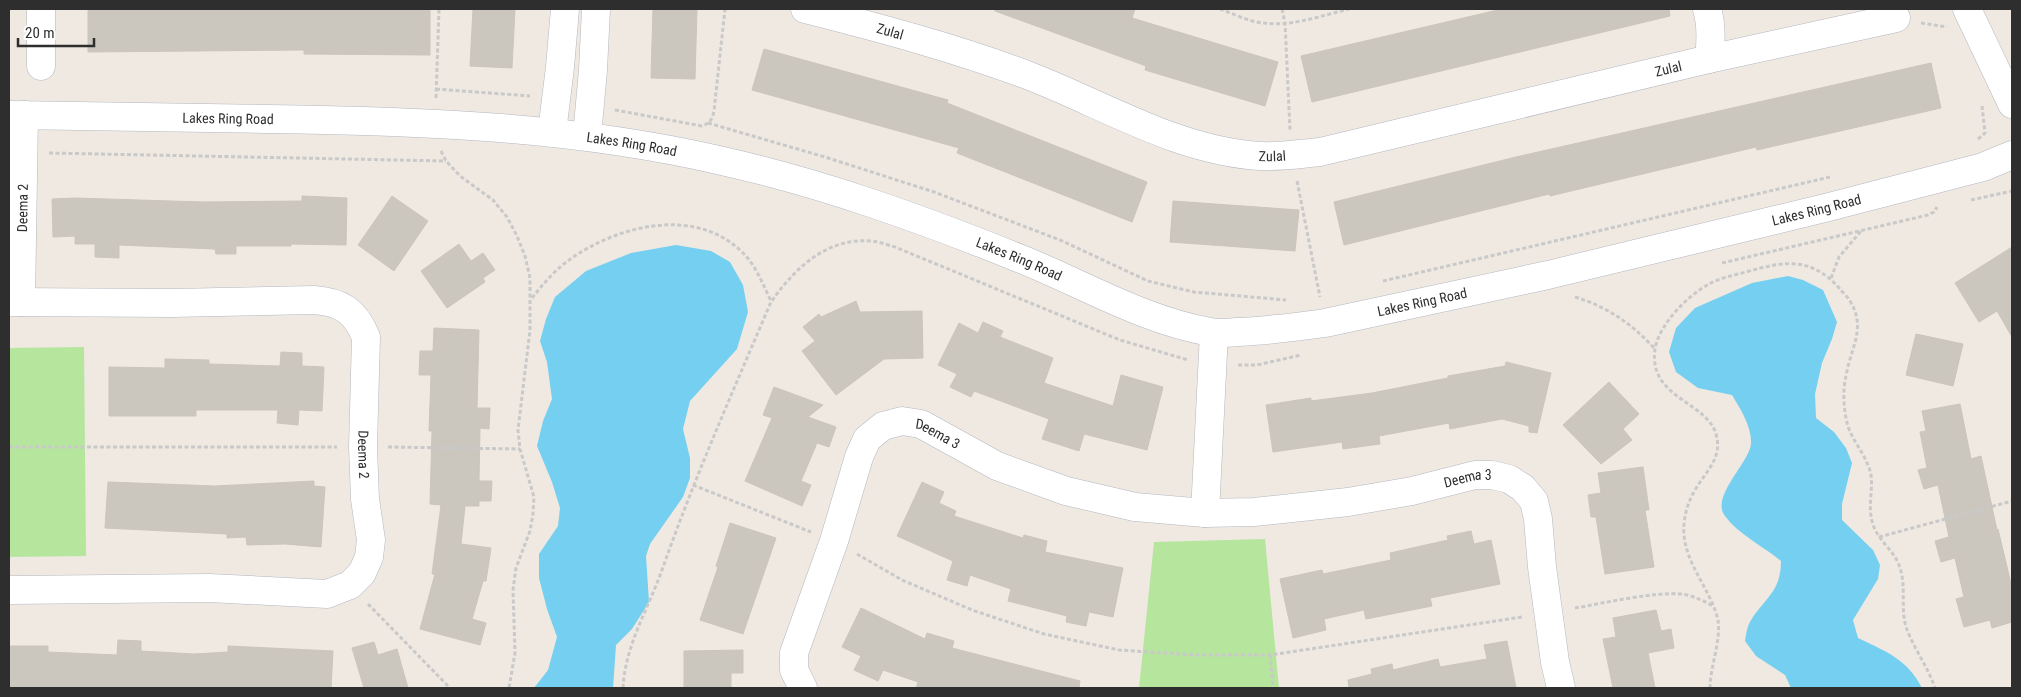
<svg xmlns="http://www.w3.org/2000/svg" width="2021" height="697" font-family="'Roboto Condensed',sans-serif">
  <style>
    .green { fill: #b6e59e }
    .water { fill: #75cff0 }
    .building { fill: #cbc7bf; stroke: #cbc5ba }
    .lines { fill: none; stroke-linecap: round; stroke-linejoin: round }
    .street-casing { stroke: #b4b7c1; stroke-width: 29 }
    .path { stroke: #c9c9c9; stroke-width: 3; stroke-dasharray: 4 2.5; stroke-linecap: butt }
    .street { stroke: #fff; stroke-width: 28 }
    .labels { text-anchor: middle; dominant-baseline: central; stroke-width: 4; stroke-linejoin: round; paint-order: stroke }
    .street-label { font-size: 14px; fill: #2e2e2e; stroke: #fff }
  </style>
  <rect width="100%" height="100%" fill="#efe9e1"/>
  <path class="green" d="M84,347L86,556L9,557V348Z
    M1265,539L1279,688H1139L1154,542Z"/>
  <path class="water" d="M676,245L711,251L730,262L743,285L748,312L737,349L690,401L683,429L690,458V478L683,497L650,544L646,556L649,602L632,629L616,645L613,688H534L548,670L557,637L547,609L539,578V554L558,526L560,508L552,482L537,446L543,421L552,399L547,362L540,341L546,319L555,297L586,271L631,253Z
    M1788,276L1803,280L1823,290L1837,322L1832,339L1822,363L1815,394L1816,418L1834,432L1846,448L1852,463L1842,504V520L1873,550L1880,565L1878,579L1853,620L1858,638C1887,652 1907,659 1922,688H1791L1785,675L1756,656L1745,641C1746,635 1747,627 1750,622C1764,598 1781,593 1781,561C1763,546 1739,535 1725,516C1710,497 1749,463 1751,444C1752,427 1741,410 1732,395L1698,388L1676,372L1669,352L1676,328L1695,308L1752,283Z"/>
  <path class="building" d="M88,9H430V55L304,54V50L88,52Z
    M473,9H515L512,68L470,66Z
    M653,9H697L695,79L651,78Z
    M995,9H1135L1132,18L1278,62L1265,106L1145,70L1146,66L995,11Z
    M1502,9H1669L1670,16L1312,102L1301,56Z
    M764,49L948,100L947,103L1147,182L1132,222L957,153L959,148L752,90Z
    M1931,63L1941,108L1757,150L1756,147L1550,196L1549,194L1344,245L1334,202L1516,157Z
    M302,196L347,198L346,245L291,244V246H236V254H216L215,249L119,245V258L95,257V244H75V236L53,237L52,199L75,198L203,202L302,201Z
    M392,196L428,221L394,271L358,245Z
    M1173,201L1299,210L1295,251L1170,242Z
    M459,244L471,261L483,253L495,270L483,278L485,282L447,308L421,271Z
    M2012,247V337L1997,311L1979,322L1955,283Z
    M856,301L860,312L922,311L923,358L884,359L836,395L802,351L815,341L803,327L819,314L821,317Z
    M983,322L1003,331L1000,337L1053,358L1044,383L1113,406L1121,375L1163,387L1147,450L1084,434L1079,451L1042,439L1049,419L974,391L971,397L950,387L957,374L938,365L959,323L978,333Z
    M434,328L479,330L477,408H490L489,429L480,428L479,481H492L491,501H479V506H465L461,544L491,548L486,581H483L472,619L486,623L480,645L420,629L435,574H432L441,505L430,504L432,431H429L431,375H419L420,351H433Z
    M1916,334L1963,344L1953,386L1906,375Z
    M281,352L302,353V366L324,367L322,411L299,410L298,425L277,423L278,410H196V416H109V367L165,368V359L209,360V364L280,366Z
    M1506,362L1551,373L1537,433L1529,432V426L1502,419L1450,429L1449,423L1379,436L1380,444L1343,449L1342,442L1273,452L1266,405L1311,398V401L1372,393L1448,378V376L1505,366Z
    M1609,382L1639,414L1623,429L1632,440L1601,464L1563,425Z
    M774,387L823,405L808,417L836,427L829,447L817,443L801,481L811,485L802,506L745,481L772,418L763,415Z
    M1960,404L1971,459L1981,456L1997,530L1998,529L2012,588V622L1992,628L1990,620L1964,627L1956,599L1964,597L1955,558L1941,562L1935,541L1949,537L1938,485L1924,489L1918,470L1927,468L1920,432L1926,431L1922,411Z
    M1643,467L1649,510H1645L1654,567L1605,574L1596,517H1591L1588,495L1601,493L1598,473Z
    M314,481V486L325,487L321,547L285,544L247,545L246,537L227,538V534L105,528L108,482L215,486Z
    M922,482L944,492L939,503L956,511L954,516L1023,538L1024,535L1047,541L1045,552L1123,568L1113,617L1089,612L1086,626L1066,622L1067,616L1008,601L1011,589L970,575L967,586L947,580L953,561L897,536Z
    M730,523L776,538L743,634L700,620L718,567L716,566Z
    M1471,531L1474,544L1491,540L1500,584L1430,598L1432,606L1366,619L1364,610L1324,619L1326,630L1293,638L1280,579L1322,570L1323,574L1391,560L1390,553L1448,540L1447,536Z
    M861,608L925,639L927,633L954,641L952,648L1080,681L1079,688H916L918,682L883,670L878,681L854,670L861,656L842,647Z
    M1656,610L1661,631L1671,629L1674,648L1648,653L1655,688H1613L1603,639L1616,637L1613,618Z
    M118,640L141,641V651L194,654L228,652V646L333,651L331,688H9V646H48V652L117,655Z
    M1507,641L1516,688H1349L1348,680L1372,674L1371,669L1392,664L1393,670L1438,659L1440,667L1487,659L1484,645Z
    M374,642L378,655L397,649L408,688H364L352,648Z
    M743,650V673H731V688H684V651Z"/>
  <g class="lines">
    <g class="street-casing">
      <g id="street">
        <path d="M41,9V66"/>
        <path id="s1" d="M805,9C880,28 955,48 1027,75C1103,104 1177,151 1260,156C1280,157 1300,154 1320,152L1709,59L1896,18"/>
        <path d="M1707,9C1712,26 1711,42 1709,59"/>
        <path d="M1967,9L2012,104"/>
        <path id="s2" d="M9,115C95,116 181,118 266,119C418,121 570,126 718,160C822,183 922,219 1021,259C1083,284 1143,320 1210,332C1219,334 1228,333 1237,332C1267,331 1296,327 1325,323L1548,275L1825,208L1983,167L2012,155"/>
        <path d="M552,132L560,67L565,9"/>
        <path d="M587,136L593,70L596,9"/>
        <path id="s3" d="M9,302L172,303L314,300C342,302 355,311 366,337L363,447L365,499L371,540L369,557L362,573L350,585L327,594L209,588L9,590"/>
        <path id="s4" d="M21,302L24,115"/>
        <path d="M1205,513L1214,333"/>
        <path id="s5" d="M803,688L794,670V653L834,541L859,457L867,439L883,426L902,421L921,424L997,466L1066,491L1135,507L1205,513L1254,512L1348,502L1412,491L1475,475H1492L1509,479L1523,488L1534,501L1538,519L1542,567L1555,662L1561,688"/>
      </g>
    </g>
    <path class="path" d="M1220,9C1234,14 1249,22 1264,23C1292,27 1323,15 1349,9
      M1282,9L1285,23L1290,130
      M1921,23L1947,27
      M436,89L530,96
      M436,98L439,9
      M615,110L702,126C710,123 712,120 714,111L725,9
      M708,123L825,157L934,192L1060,240L1148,281L1194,292L1286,300
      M1978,139L1985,133L1982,106
      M441,151L446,161L460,176L493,200L507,217L517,236L525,256L530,278V330L518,430L520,449L534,497L533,514L530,531L516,568L513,590L515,653L509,688
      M49,153L446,161
      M1297,181L1320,297
      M1971,200L2012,191
      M1722,263L1928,215L1934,212L1937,207
      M1831,278L1839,257L1861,231
      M1383,281L1830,177
      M1575,297C1608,307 1632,324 1655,349
      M532,298C543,284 555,270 569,260C618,225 695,206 742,252C756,265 763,285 771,301
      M1238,365H1257L1301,355
      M9,447H337
      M388,447L520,449
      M693,485L811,532
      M1879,537L2012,501
      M857,554L902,580L972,610L1044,634L1119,650L1196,655H1270L1522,617
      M368,604L450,688
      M1575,608C1605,603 1651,592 1680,594C1692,595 1702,600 1713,606
      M1270,655L1273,688
      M623,688C625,646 648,609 662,570C694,479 733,391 771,302C795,268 827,237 872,241C880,242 888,245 895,247L1120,340L1188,360
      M1710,688C1710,666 1723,636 1717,616C1708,585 1681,559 1684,524C1685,512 1689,500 1695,490C1706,471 1723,458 1716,434C1706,401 1648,398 1655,349C1659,324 1689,294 1711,283C1721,278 1734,275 1746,272C1784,261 1811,256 1840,289C1843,293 1848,297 1850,301C1866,327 1852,346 1847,371C1843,387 1843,402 1846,418C1849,439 1867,454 1871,475C1873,490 1868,506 1872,521C1876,539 1893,549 1899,565C1907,585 1900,607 1906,627C1913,647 1928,667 1935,688"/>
    <use href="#street" class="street"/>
  </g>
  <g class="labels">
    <g class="street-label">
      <text stroke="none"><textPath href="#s1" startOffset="88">Zulal</textPath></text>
      <text stroke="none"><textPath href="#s1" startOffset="898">Zulal</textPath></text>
      <text stroke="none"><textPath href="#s2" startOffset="219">Lakes Ring Road</textPath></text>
      <text stroke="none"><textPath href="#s2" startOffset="624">Lakes Ring Road</textPath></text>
      <text stroke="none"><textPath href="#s1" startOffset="492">Zulal</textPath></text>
      <text stroke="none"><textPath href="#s4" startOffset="94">Deema 2</textPath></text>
      <text stroke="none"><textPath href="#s2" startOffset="1854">Lakes Ring Road</textPath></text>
      <text stroke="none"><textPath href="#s2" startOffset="1029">Lakes Ring Road</textPath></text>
      <text stroke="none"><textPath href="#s2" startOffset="1449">Lakes Ring Road</textPath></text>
      <text stroke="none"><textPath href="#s5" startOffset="342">Deema 3</textPath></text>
      <text stroke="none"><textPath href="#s3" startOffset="491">Deema 2</textPath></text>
      <text stroke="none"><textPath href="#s5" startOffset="890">Deema 3</textPath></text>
    </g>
  </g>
  <rect width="2021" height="697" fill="none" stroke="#2e2e2e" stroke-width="20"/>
  <path d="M18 38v8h76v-8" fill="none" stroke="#2e2e2e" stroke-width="2.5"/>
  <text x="25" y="38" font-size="15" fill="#2e2e2e" stroke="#ffffff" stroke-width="4" paint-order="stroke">20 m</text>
</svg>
